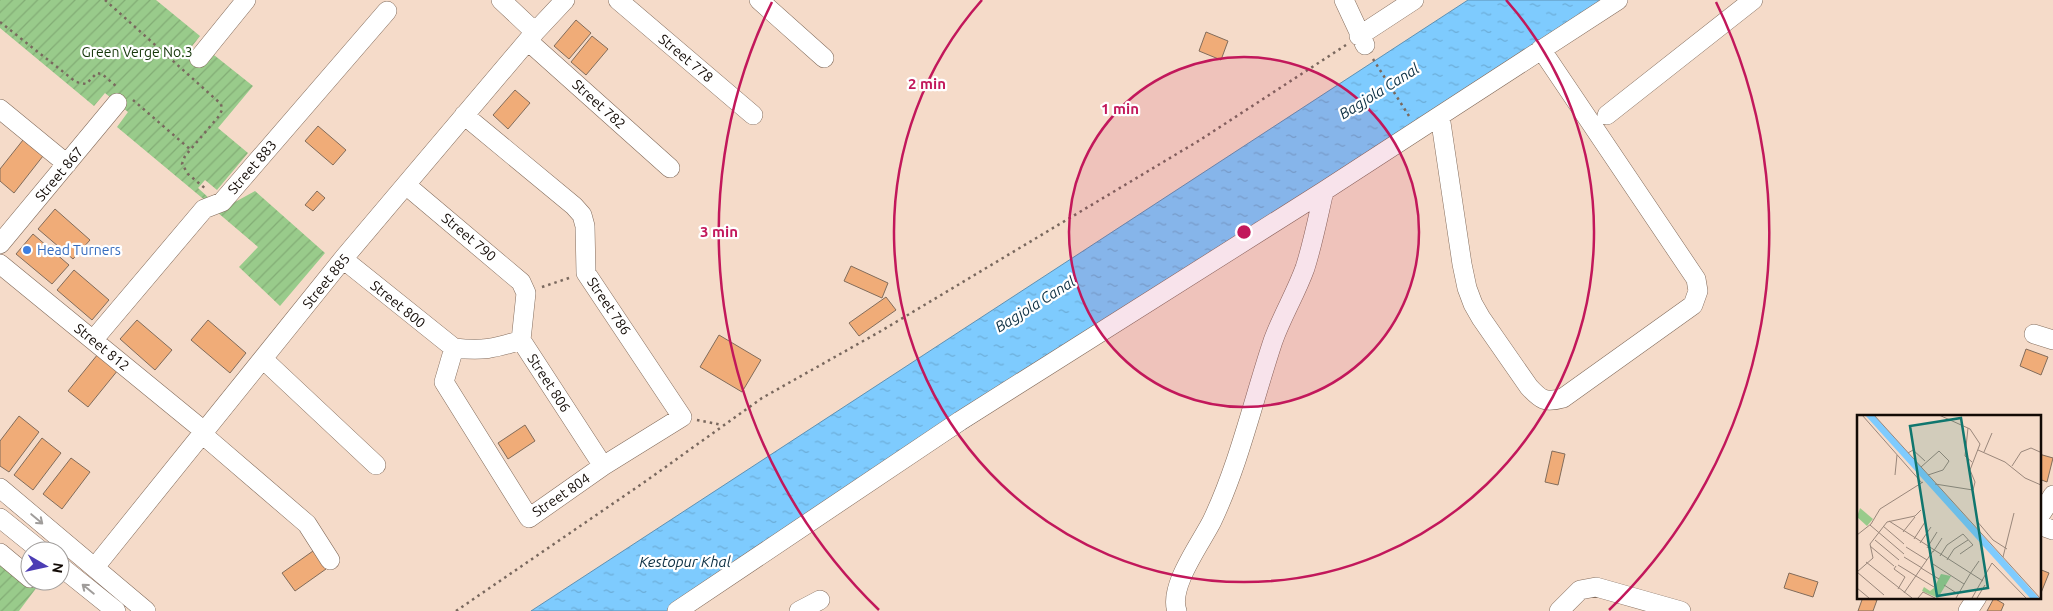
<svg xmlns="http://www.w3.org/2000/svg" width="2053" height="611" font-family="Ubuntu,sans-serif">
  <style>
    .garden { fill: url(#garden-furrows) }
    .water { fill: url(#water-ripples); stroke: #5e91b3 }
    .building { fill: #f0ac78; stroke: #826c5b }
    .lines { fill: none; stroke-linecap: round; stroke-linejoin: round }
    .minor-casing { stroke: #836c5c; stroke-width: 20 }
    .path { stroke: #79685e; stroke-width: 2.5; stroke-dasharray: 2.5 4; stroke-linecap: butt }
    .minor { stroke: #fff; stroke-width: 19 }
    .oneway { stroke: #a09d9b }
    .ring { fill: none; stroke: #c2185b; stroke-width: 2.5 }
    .shop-dot { fill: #3f7fe0; stroke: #fff; stroke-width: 2 }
    .labels { text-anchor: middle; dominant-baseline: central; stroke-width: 4.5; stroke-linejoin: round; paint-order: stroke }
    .park-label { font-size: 14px; fill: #16370a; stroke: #fff }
    .street-label { font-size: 14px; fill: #120a05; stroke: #fff }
    .shop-label { font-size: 14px; fill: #366cbe; stroke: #fff; text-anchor: start }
    .water-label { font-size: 15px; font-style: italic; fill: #0a2d41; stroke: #fff }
    .inset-road { fill: none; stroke: #9a877b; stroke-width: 1 }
    .view { fill: #0f766e; fill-opacity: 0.15; stroke: #0f766e; stroke-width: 2.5 }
    .inset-edge { fill: none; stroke: #120a05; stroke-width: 2.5 }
    .centre { fill: #c2185b; stroke: #fff; stroke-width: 2.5 }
    .ring-label { font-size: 15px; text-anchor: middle; font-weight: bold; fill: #c2185b; stroke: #fff; stroke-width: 4.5; stroke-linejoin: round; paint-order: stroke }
  </style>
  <defs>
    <pattern id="garden-furrows" width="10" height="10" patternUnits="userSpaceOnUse" patternTransform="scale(1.25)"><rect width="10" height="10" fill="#99cb8b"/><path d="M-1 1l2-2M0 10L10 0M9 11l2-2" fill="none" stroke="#83ad76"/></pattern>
    <pattern id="water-ripples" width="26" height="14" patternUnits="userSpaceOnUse" patternTransform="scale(1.25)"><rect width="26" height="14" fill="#7ecbfe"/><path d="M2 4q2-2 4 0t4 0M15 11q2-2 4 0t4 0" fill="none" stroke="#6cadd8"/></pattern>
  </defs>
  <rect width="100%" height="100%" fill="#f5dbc9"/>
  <path class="garden" d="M0,0H156L200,36L189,50L206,64L214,55L253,86L218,128L248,153L217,190L205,180L198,188L210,199L207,202L117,127L128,112L105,93L94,106L0,28Z
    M255,191L325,253L280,306L239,267L258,247L217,212Z
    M0,556L37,587L19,611H0Z"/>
  <path class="water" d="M1468,0H1623L686,611H531Z"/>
  <path class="building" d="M576,20L591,33L569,59L554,46Z
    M1206,32L1228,41L1221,60L1199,51Z
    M592,36L608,49L586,75L571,62Z
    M515,90L530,103L508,129L493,115Z
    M318,126L346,150L333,165L305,141Z
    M23,140L43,156L14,193L0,181V169Z
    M317,191L325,198L313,211L305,205Z
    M55,209L90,240L73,259L38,229Z
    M33,234L69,265L52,284L16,254Z
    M851,266L888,283L882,298L844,281Z
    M74,270L109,300L92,320L57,290Z
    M886,297L896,310L859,336L849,323Z
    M137,320L172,350L155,370L120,339Z
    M208,320L246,353L230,373L191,340Z
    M719,335L761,360L742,392L700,367Z
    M2026,349L2048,357L2041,375L2020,366Z
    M98,354L118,370L88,407L68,391Z
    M19,416L39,432L9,472L0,466V441Z
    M525,425L535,441L508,459L498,443Z
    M42,438L61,453L33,490L14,475Z
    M1552,451L1565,454L1558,485L1545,482Z
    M2039,454L2053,458L2047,482L2039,479Z
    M71,458L90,472L62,509L43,494Z
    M313,551L326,569L295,591L282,573Z
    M2039,569L2049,573L2041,593L2039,592Z
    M1789,573L1818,582L1813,597L1784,588Z
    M1863,597L1877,600L1873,611H1858Z
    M1994,598L2004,604L2001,611H1987Z"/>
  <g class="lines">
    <g class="minor-casing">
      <path id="minor" d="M501,0L535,32
        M618,0L753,115
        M759,0L824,58
        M1344,0L1365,45
        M1359,36L1414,0
        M528,41L670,168
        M199,58L246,0
        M0,109L67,164
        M1607,115L1753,0
        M1440,116L1462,264L1467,288L1473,304L1481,318L1529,387C1541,400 1545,403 1563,398L1693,305L1698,291L1696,279L1541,49
        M406,185L521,282L526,293L521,340L603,466
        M0,244L117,103
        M343,259L454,348
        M0,264L204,431
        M2034,334L2053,340
        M94,339L204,209L222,202L387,11
        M454,348L444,382L529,518L603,466L682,417L586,273L585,226L582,215L574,206L464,115
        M454,348C482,351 494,349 521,340
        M263,359L376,465
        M201,433L307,524L330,560
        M0,488L146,611
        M2039,517L2053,495
        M0,518L41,551
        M2039,525L2053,530
        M0,553L30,578
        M60,566L116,611
        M95,567L343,259L535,32L565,0
        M677,611L960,421L1324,191L1618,0
        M799,611L820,600
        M1177,611C1168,587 1201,543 1212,521C1239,464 1253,401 1273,341C1282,316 1296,293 1305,268C1313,243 1318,217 1324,191
        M1559,611L1580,590L1596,587L1681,611
        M1968,611L1977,597"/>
    </g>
    <path class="path" d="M105,0L221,104L222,110L219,116L185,156L182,164L188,174L207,190
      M0,22L76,82L86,84L97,73L102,74L117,87
      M1373,59L1409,116
      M133,100L191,150
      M542,287L572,277
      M697,420L722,425
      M456,611L646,481L762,398L881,331L1200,140L1346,45"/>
    <use href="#minor" class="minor"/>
  </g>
  <defs><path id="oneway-shaft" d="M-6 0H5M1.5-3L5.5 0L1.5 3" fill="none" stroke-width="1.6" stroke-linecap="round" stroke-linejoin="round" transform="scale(1.25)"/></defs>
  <g class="oneway">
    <use href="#oneway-shaft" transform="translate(37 519) rotate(40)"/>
    <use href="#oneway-shaft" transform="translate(88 589) rotate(-141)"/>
  </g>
  <circle cx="1244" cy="232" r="175" fill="#c2185b" fill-opacity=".12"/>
  <g class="ring">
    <circle cx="1244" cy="232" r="175"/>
    <path d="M1506 0A350 350 0 1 1 982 0"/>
    <path d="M879 610A525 525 0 0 1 772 2M1716 2A525 525 0 0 1 1609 610"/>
  </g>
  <circle class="shop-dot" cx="27" cy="250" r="5"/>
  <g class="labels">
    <g class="park-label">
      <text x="137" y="52">Green Verge No.3</text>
    </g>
    <g class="street-label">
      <text transform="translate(686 58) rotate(40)">Street 778</text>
      <text transform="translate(599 104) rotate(42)">Street 782</text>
      <text transform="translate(252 167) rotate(-49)">Street 883</text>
      <text transform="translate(59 174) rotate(-50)">Street 867</text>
      <text transform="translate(469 237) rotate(40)">Street 790</text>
      <text transform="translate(326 281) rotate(-51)">Street 885</text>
      <text transform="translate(398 304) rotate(39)">Street 800</text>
      <text transform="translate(609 306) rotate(56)">Street 786</text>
      <text transform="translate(102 347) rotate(39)">Street 812</text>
      <text transform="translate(549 383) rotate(57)">Street 806</text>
      <text transform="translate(561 495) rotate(-34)">Street 804</text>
    </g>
    <g class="shop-label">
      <text x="37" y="250">Head Turners</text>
    </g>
    <g class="water-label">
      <text transform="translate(1379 91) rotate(-32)">Bagjola Canal</text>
      <text transform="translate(1035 304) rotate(-32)">Bagjola Canal</text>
      <text x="685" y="561">Kestopur Khal</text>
    </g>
  </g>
  <g transform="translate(1857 415)">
    <rect width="184" height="184" fill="#f5dbc9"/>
    <path d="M84,159L94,161L81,183L65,176L67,172L73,176L77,173Z" fill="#99cb8b"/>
    <path d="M3,93L16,104L10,111L0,102Z" fill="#99cb8b"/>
    <path d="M8,0H17L182,183H173Z" fill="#7ecbfe"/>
    <path class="inset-road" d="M5,0L65,68M17,0L183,183M111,13L108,41L115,47M121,35L148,47L168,63L184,70M127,37L135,18M51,38L56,35L68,46M155,51L164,37L174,33L183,37M64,52L82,36L92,46L86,55L71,60M38,60L40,40M78,69L116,75L118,67L113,55L123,29L113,14L82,0M119,105L136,125L150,134M32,106L126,166M13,110L47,139M26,111L47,129M46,117L58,102M0,120L14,109L23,94L66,67M57,124L68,107M18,125L42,145M63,128L74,112M13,131L37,151M49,132L70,145M70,133L80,117M76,137L85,123M83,141L90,130L106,119L116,130L103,139M47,142L65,153M146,142L157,98M90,145L97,134L111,125M9,147L55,183M76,149L107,169M41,150L77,172M39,151L37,154L48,162L41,174M64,153L82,164M0,157L16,143L13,129L30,107L58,101L64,95M0,157L27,180M113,159L122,146M87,170L101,179M0,173L12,183M47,178L76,136M61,183L66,177L78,183M99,183L113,159M115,183L135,148L169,183M120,183L128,170"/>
    <path class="view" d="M104,3L131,173L80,181L53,11Z"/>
    <rect width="184" height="184" class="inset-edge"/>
  </g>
  <circle cx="1244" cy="232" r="8" class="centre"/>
  <g class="ring-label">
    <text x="927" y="89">2 min</text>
    <text x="1120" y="114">1 min</text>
    <text x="719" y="237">3 min</text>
  </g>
  <g transform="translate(45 566) rotate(99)"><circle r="24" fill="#ffffff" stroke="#a09d9b"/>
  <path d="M0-4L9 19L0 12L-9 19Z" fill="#4c3db4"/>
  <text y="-8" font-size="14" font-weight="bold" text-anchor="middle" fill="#120a05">N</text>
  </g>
</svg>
